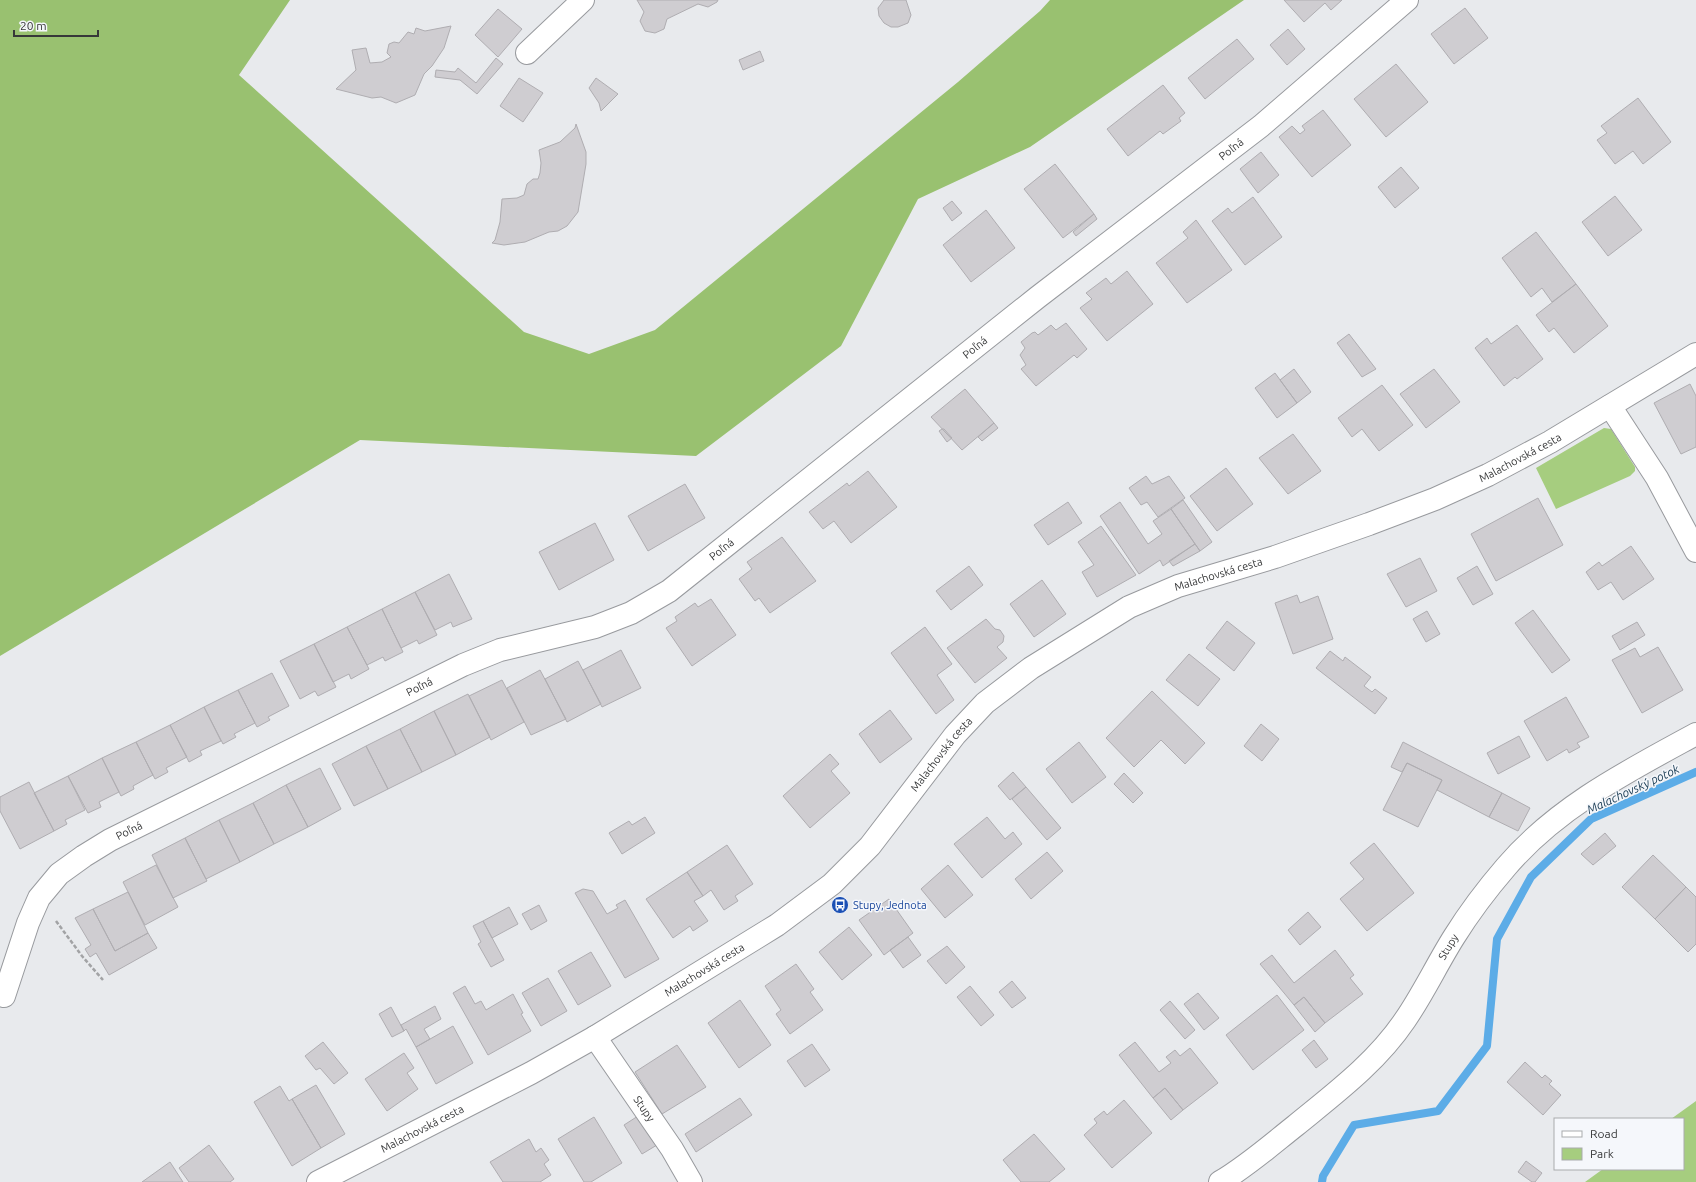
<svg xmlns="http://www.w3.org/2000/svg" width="1696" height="1182" font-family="Ubuntu,sans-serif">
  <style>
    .green { fill: #a6cd7f }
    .forest { fill: #99c170 }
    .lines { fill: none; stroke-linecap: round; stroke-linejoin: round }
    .stream { stroke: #5cace7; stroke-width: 8 }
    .building { fill: #cfcdd1; stroke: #afadb1 }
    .minor-casing { stroke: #989a9e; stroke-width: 24 }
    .path { stroke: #a2a3a5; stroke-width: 2.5; stroke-dasharray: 4 2; stroke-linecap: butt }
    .minor { stroke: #fff; stroke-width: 22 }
    .labels { text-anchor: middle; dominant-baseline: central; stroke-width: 3; stroke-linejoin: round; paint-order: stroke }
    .street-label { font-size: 11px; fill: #373839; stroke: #f5f7fb }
    .transit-label { font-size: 11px; fill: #164399; stroke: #f5f7fb; text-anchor: start }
    .water-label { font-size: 12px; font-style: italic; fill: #193b53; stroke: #f5f7fb }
  </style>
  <rect width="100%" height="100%" fill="#e8eaed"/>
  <path class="green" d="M1604,428L1611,429L1635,467V471L1630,476L1556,509L1536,468Z
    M1696,1101V1182H1585L1603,1169H1683V1119H1671Z"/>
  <path class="forest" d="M0,0H290L239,75L524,332L589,354L655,330L958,82L1040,11L1050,0H1244L1030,147L918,199L841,346L696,456L360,440L0,656Z"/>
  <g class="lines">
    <path class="stream" d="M1322,1182L1323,1176L1354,1125L1438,1111L1487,1046L1497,939L1531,877L1591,819L1696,772"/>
  </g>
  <path class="building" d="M637,0H718L717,2L708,7L698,4L667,19L664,29L655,33L645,31L640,21L644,12Z
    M884,0H906L911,15L908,23L898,27H891L884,23L879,16L878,8Z
    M1284,0H1342L1331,10L1325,3L1304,22Z
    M1465,8L1488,38L1454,64L1431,34Z
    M498,9L522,29L498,57L475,35Z
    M451,26L444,48L432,66L424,74L415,95L396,103L381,97L372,98L336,89L356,70L352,50L366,48L370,63L382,62L391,57L387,53L389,44L394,42L399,43L408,32L414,34L416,28L425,31Z
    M1288,29L1305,49L1287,65L1270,45Z
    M1237,39L1254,59L1205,99L1188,78Z
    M760,51L764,61L743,70L739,60Z
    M496,58L503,64L477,94L460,80L435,77L436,70L455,72L458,68L476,83Z
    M1396,64L1428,102L1386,137L1354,99Z
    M519,78L543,93L523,122L500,106Z
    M596,78L618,94L601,111L599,103L589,88Z
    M1163,85L1185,113L1179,118L1181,121L1163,134L1160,131L1128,156L1107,129Z
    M1638,98L1671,142L1643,164L1633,151L1615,164L1597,140L1607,133L1601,126Z
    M1323,110L1351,145L1312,177L1279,137L1292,126L1300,134L1305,130L1302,126Z
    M576,124L586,152V164L578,212L567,226L558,231L549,232L525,242L504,245L492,243L495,240L500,222L502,199L517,198L524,195L527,184L533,179H538L540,173L541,163L539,150L560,142L575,128Z
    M1261,152L1279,175L1258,193L1240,169Z
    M1055,164L1094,214L1063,238L1024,189Z
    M1401,167L1419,188L1395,208L1378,187Z
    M1615,196L1642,230L1608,256L1582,222Z
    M1253,197L1282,237L1245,265L1212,221L1228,208L1232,213Z
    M952,201L962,213L952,221L943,208Z
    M986,210L1015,248L971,282L943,245Z
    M1094,214L1097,219L1076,236L1073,232Z
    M1196,220L1232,270L1187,303L1156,263L1188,238L1183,232Z
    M1536,232L1576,284L1552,302L1542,288L1531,297L1502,258Z
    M1127,271L1153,304L1107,341L1080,308L1092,299L1086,293L1106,278L1111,284Z
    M1576,284L1608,326L1574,353L1554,328L1549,332L1536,315Z
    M1066,323L1087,349L1077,358L1074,355L1036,386L1021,369L1026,365L1020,355L1025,348L1021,342L1032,333L1035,332L1038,335L1051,325L1056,330Z
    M1517,325L1543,359L1517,379L1515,377L1504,386L1475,348L1487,338L1491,344Z
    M1349,334L1376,369L1362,377L1337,343Z
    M1294,369L1311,392L1297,403L1280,380Z
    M1434,369L1460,402L1426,428L1400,394Z
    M1275,373L1297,403L1277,418L1255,388Z
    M1690,384L1696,396V447L1681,454L1654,403Z
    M1382,385L1413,425L1379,451L1362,429L1352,437L1338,418Z
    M965,389L994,423L962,450L931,417Z
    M994,423L998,428L982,441L978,437Z
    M942,429H944L952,438L947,442L939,431Z
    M1293,434L1321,471L1288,494L1259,458Z
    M1226,468L1253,504L1217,531L1190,496Z
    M868,471L897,507L851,543L834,521L823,529L809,512L847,483L849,486Z
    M1146,476L1152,484L1169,476L1185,498L1158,517L1147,502L1141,505L1129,488Z
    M685,484L705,518L648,551L628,516Z
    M1538,498L1563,545L1496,581L1471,534Z
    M1183,500L1212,542L1200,551L1171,509Z
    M1068,502L1082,523L1048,545L1034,525Z
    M1120,502L1148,544L1162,534L1153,521L1171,509L1195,544L1163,566L1160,560L1139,574L1100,516Z
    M595,523L614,560L559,590L539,552Z
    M1101,526L1136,575L1097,597L1082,572L1094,565L1078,542Z
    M782,537L816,581L770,613L759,598L755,601L739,579L752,569L747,562Z
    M1195,544L1200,551L1173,566L1169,561Z
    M1631,546L1654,579L1623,600L1611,582L1598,590L1586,572L1599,562L1602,566Z
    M1420,558L1437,591L1406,607L1387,574Z
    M969,566L983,585L951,610L936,591Z
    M1477,566L1493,594L1473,605L1457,578Z
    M449,574L472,619L453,627L451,622L435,630L415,592Z
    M1042,580L1066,614L1034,637L1010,604Z
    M415,592L437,635L419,644L417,640L401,648L382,609Z
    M1297,595L1300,603L1318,596L1333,639L1293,654L1275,603Z
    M711,599L736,635L692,666L666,628L677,621L675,617L695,603L698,607Z
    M382,609L403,652L385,661L383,657L367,665L347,627Z
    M1533,610L1570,660L1552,673L1515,623Z
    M1427,611L1440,634L1426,642L1413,619Z
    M986,619L995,629L1000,630L1004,636L1003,642L997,647L1007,658L975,683L947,648Z
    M1227,621L1255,643L1234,671L1206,648Z
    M1637,622L1645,635L1620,650L1612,636Z
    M347,627L369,669L351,679L349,674L333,682L314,644Z
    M925,627L952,664L937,675L954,700L936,714L891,653Z
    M314,644L336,687L318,696L315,691L300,699L280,661Z
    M1658,647L1683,690L1642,713L1612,660L1635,648L1640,657Z
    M621,650L641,688L602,707L583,670Z
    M1330,651L1343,661L1345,657L1371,677L1364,686L1372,692L1375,689L1387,698L1375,714L1316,668Z
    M1189,654L1220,679L1198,706L1166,680Z
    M578,661L601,704L567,722L545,679Z
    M540,670L566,719L531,735L507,688Z
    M272,673L289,706L268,717L270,720L257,727L238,690Z
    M502,680L524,722L491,740L469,696Z
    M238,690L255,723L234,734L236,737L223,744L204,707Z
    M1152,691L1205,743L1185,764L1161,740L1134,767L1106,738Z
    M468,694L490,737L456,755L434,711Z
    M1566,697L1589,737L1577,743L1580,747L1569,753L1567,749L1547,761L1524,721Z
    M204,707L221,741L200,751L202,755L189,762L170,725Z
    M890,710L912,739L880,763L859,734Z
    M434,711L456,755L422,772L400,729Z
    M1261,724L1279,739L1262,761L1244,746Z
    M170,725L187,757L166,768L168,772L155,779L136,742Z
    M400,729L422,772L388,789L366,746Z
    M1519,736L1530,757L1498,774L1487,753Z
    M136,742L153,775L133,786L134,789L121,796L102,758Z
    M1079,742L1106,777L1072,803L1046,769Z
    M1403,742L1502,793L1489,817L1437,790L1442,780L1407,763L1402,772L1391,767Z
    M366,746L388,789L354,806L332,764Z
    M830,754L839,764L831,771L850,793L810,828L783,796Z
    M102,758L119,792L99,802L101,807L88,813L68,776Z
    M1407,763L1442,780L1418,827L1383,810Z
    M320,768L341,809L308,827L286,785Z
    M1013,772L1026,787L1010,800L998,786Z
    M1124,773L1143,793L1133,803L1114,784Z
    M68,776L85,810L65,820L67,824L54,831L34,793Z
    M29,782L54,831L20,849L0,811V797Z
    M286,785L308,827L274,844L253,803Z
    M1026,787L1061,828L1047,840L1012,799Z
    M1502,793L1530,808L1518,831L1489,817Z
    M253,803L274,844L240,862L219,820Z
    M645,817L655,833L622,854L609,833L629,821L632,825Z
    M987,817L1005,839L1013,832L1022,844L982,878L954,844Z
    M219,820L240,862L206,879L185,838Z
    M1605,833L1616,846L1593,865L1581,854Z
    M185,838L207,881L173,898L152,855Z
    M1374,843L1414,893L1367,931L1340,899L1364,879L1350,863Z
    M727,845L753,884L735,896L738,901L724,910L711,890L703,896L687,872Z
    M1047,852L1063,871L1031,899L1015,879Z
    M1653,855L1686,887L1655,919L1622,887Z
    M156,865L178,907L145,925L123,882Z
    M948,865L973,895L945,918L921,889Z
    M687,872L703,896L694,901L708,921L693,931L690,926L673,938L646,899Z
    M1686,887L1696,897V944L1688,952L1655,919Z
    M583,889L593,891L607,914L618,908L616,905L625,900L659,959L625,978L575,893Z
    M128,892L148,933L115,951L93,909Z
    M889,899L913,933L884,955L859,920Z
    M539,905L547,921L531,930L522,914Z
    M509,907L518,924L492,938L483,921Z
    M93,909L115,951L148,933L157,948L109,975L96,953L90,957L85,949L91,945L75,918Z
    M1308,912L1321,927L1300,945L1288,930Z
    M483,921L504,960L491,967L478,944L481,942L473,926Z
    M849,927L872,955L842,980L819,952Z
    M908,937L921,955L903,968L890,950Z
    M947,946L965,967L946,984L927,961Z
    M1335,950L1354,975L1350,978L1363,994L1325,1023L1304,997L1294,1005L1260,964L1272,955L1294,983Z
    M591,952L611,986L578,1005L558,971Z
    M796,964L814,989L810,992L823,1010L790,1034L776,1014L781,1010L765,986Z
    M548,978L567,1011L541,1026L522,993Z
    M1012,981L1026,998L1012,1008L999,992Z
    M465,986L475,1004L481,1001L486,1010L513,994L523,1013L521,1014L531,1031L488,1055L453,993Z
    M970,986L994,1015L981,1026L957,997Z
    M1198,993L1219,1018L1204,1030L1184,1004Z
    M1277,995L1304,1030L1253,1070L1226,1035Z
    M1304,997L1325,1023L1315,1032L1294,1005Z
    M740,1000L771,1045L739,1068L708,1023Z
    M1170,1001L1195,1030L1185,1039L1160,1010Z
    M435,1006L441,1019L424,1029L430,1039L416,1047L406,1029L404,1031L401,1025Z
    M391,1007L404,1031L392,1037L379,1014Z
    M453,1026L473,1063L436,1084L416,1047Z
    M1314,1040L1328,1059L1316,1068L1302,1050Z
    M323,1042L348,1073L334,1084L320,1068L316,1070L305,1056Z
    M1135,1042L1159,1072L1171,1063L1166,1057L1175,1050L1180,1056L1190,1048L1218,1083L1183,1110L1165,1088L1153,1098L1119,1055Z
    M812,1044L830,1070L805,1087L787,1061Z
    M677,1045L706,1087L662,1114L635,1072Z
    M404,1053L414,1068L407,1073L418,1089L387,1111L365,1079Z
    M1525,1062L1542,1078L1545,1075L1552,1081L1549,1084L1561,1095L1543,1115L1507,1082Z
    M316,1085L345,1134L321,1148L292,1099Z
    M280,1086L289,1101L292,1099L321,1148L292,1166L254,1102Z
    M1165,1088L1183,1110L1171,1120L1153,1098Z
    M740,1098L752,1115L696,1152L685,1134Z
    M1124,1100L1152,1133L1112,1168L1084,1135L1097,1123L1094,1119L1104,1111L1107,1115Z
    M638,1116L657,1145L642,1154L624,1125Z
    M594,1117L622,1163L591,1182H584L558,1139Z
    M1034,1134L1065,1169L1049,1182H1021L1003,1160Z
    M529,1139L536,1152L541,1148L549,1160L544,1164L551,1175L540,1182H503L490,1162Z
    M209,1145L234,1179L230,1182H189L179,1168Z
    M1526,1161L1542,1173L1535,1182H1532L1518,1172Z
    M170,1162L183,1182H142Z"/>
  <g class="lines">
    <g class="minor-casing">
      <g id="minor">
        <path d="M527,53L583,0"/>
        <path d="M1610,406L1657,478L1696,551"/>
        <path id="s1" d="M4,996L28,923L39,898L59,874L84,856L110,840L463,665L500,650L595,627L631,613L669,591L1038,297L1261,126L1407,0"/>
        <path id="s2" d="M595,1037L672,1149L691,1182"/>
        <path id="s3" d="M318,1182L531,1073L595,1037L777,925L832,884L870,846L955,735L985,703L1031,668L1129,607L1178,586L1275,557L1369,524L1435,499L1488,475L1550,442L1696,354"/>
        <path id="s4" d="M1220,1182C1246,1167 1271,1145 1295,1126C1334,1094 1376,1063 1405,1020C1423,994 1437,964 1454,937C1469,913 1487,889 1506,867C1557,807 1628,771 1696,734"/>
      </g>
    </g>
    <path class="path" d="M56,921L82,956L103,980"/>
    <use href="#minor" class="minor"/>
  </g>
  <defs>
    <g id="bus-disc" transform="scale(0.9)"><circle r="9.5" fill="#1a4fb4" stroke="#f5f7fb"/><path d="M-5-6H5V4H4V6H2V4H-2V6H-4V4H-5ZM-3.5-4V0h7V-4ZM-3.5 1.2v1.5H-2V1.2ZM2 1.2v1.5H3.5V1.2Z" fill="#fff"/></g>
  </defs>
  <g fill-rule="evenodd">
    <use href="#bus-disc" x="840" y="905"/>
  </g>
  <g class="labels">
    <g class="street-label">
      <text stroke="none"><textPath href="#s1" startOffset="1526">Poľná</textPath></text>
      <text stroke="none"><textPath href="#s1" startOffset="1202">Poľná</textPath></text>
      <text stroke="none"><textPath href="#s3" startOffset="1425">Malachovská cesta</textPath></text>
      <text stroke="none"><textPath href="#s1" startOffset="878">Poľná</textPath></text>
      <text stroke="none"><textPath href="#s3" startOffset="1101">Malachovská cesta</textPath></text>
      <text stroke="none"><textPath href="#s1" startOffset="542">Poľná</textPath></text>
      <text stroke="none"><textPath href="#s3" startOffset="765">Malachovská cesta</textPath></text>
      <text stroke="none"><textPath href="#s1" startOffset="218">Poľná</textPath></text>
      <text stroke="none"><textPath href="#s4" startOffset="332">Stupy</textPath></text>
      <text stroke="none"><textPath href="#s3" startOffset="441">Malachovská cesta</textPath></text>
      <text stroke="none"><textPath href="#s2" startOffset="87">Stupy</textPath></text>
      <text stroke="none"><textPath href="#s3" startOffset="117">Malachovská cesta</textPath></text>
    </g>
    <g class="transit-label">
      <text x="853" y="905">Stupy, Jednota</text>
    </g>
    <g class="water-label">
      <text transform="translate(1633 789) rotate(-25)">Malachovský potok</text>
    </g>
  </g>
  <rect x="1554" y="1118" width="130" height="52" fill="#f5f7fb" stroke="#a9abad"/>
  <rect x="1562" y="1131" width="20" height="6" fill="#ffffff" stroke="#a9abad"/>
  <text x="1590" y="1138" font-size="12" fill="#373839">Road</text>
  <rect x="1562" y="1148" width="20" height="12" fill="#a6cd7f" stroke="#a9abad"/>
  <text x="1590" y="1158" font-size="12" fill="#373839">Park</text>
  <path d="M14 30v6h84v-6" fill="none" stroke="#373839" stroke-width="2"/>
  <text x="20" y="30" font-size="12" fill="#373839" stroke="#f5f7fb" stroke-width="3" paint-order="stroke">20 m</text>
</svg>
